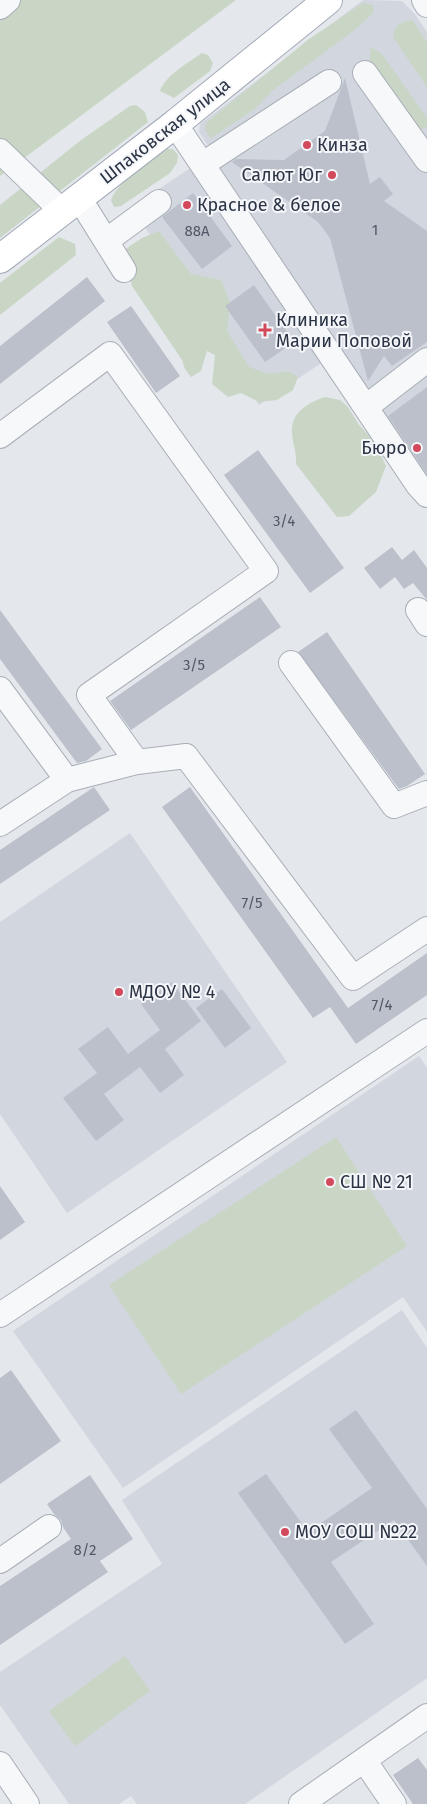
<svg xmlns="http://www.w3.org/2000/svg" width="427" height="1804" font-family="'Fira Sans',sans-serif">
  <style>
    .built { fill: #d2d6de }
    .green { fill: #c9d6c5 }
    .building { fill: #bbc0ca }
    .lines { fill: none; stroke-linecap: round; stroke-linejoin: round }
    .minor-casing { stroke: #a9aeb7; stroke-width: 26 }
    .major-casing { stroke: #a3abb8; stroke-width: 30 }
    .minor { stroke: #f7f8fa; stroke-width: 24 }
    .major { stroke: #fff; stroke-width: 28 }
    .poi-dot { fill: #d1495b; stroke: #f4f6f9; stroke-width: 2 }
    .labels { text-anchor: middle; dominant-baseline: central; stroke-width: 4; stroke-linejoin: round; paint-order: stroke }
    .number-label { font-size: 15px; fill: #4f5766 }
    .street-label { font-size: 18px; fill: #2b3445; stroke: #f4f6f9 }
    .poi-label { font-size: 18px; fill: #2b3445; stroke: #f4f6f9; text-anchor: start }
  </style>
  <rect width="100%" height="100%" fill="#e4e7ec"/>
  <path class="built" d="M363,0L402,1L414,13L427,32V483L339,351L259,405L132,207L213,153L199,132L200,124Z
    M130,833L287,1062L67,1213L0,1114V922Z
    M419,1056L427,1068V1332L403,1297L123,1488L13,1331Z
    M402,1310L427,1348V1678L245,1804H137L131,1796L119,1804H69L0,1705V1672L162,1564L122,1500Z"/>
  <path class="green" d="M0,0H236L0,176Z
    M363,3L373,5V13L356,29L272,91L256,108L211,138L205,130L206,123L309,39Z
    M412,20L427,42V87L393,37C394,25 401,22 412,20Z
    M371,47L382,54L427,118V126L418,132L369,65Z
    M202,53L208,55L213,63L210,71L174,98L160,91C165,76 189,62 202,53Z
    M136,105L145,112L148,122L0,238V205L81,140L130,106Z
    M167,149H173L178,155L177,163L170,173L121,206L114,207L111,200C119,179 150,163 167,149Z
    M159,231L191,274L221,280L230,303L227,331L249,367L268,374L288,371L298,377L293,390L277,400L259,402L241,393L228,397L212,384L215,355L207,351L201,371L191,377L185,369L182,360L132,286L124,250L142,238Z
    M59,237L75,244L76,255L0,315V283Z
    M325,397L340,400L348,407L359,425L375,442L386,466L376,492L349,516L337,517L296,464C297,452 291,438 292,428C293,411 310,402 325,397Z
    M336,1137L407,1246L181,1394L109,1285Z
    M125,1656L150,1691L75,1746L49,1711Z"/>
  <path class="building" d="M345,78L370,184L380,177L393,194L384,201L427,231V342L392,366L384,356L368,381L330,238L318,222L232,162L236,159L284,160L325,131Z
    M193,193L232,246L202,269L162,217Z
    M87,277L105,301L0,384V346Z
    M254,285L294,342L265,362L225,306Z
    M131,306L180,376L156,393L107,322Z
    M427,387V474L388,416Z
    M258,450L344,568L310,593L224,475Z
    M392,547L402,560L414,550L427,568V600L413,583L404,589L395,577L380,589L364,568Z
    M260,597L281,627L131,730L110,701Z
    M0,610L102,749L86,761L77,763L0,659Z
    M327,632L425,774L407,786L399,789L298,652Z
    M94,787L110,810L0,884V850Z
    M190,787L348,1008L427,953V995L356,1044L330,1007L313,1018L162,807Z
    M172,982L201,1021L165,1049L184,1075L160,1093L140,1067L104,1094L124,1120L96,1141L63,1098L97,1073L78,1049L108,1027L128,1054L160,1030L141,1004Z
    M222,989L251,1028L225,1048L196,1008Z
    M0,1186L25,1222L0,1240Z
    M11,1370L61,1441L0,1484V1378Z
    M356,1410L427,1509V1566L394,1520L331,1562L374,1624L345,1644L238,1493L266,1474L308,1532L372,1488L329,1429Z
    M90,1475L133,1539L100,1561L108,1572L0,1645V1586L71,1539L63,1527L61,1520L54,1514L47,1504Z
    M418,1758L427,1770V1804H413L393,1775Z"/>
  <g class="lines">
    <g class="minor-casing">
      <path id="minor" d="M424,0L427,5
        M0,7L8,0
        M365,73L427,160
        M175,124L418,485L427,495
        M0,151L62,211
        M203,164L329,82
        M79,198L124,270
        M106,241L159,202
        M366,407L427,360
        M0,436L110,354L266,571L89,695L137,762
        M418,610L427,624
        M291,663L394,806L427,793
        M0,689L67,780L0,824
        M67,780L137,762L186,756L353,978L427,929
        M0,1315L427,1031
        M0,1561L49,1527
        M364,1760L394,1804
        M0,1764L27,1804
        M301,1804L427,1716"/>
    </g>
    <g class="major-casing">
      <path id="major" d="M0,259L175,124L328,0"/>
    </g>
    <use href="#minor" class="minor"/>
    <use href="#major" class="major"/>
  </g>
  <g class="poi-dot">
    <circle cx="307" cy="145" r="5"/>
    <circle cx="332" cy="175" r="5"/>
    <circle cx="187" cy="205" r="5"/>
    <path d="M262.5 322.5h5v5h5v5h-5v5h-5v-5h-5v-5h5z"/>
    <circle cx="417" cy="448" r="5"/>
    <circle cx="119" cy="992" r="5"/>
    <circle cx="330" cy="1182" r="5"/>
    <circle cx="285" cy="1532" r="5"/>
  </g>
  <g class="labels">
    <g class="number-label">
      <text x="375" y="230">1</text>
      <text x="197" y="231">88А</text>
      <text x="284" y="521">3/4</text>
      <text x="194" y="665">3/5</text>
      <text x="252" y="903">7/5</text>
      <text x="382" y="1005">7/4</text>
      <text x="85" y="1550">8/2</text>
    </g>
    <g class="street-label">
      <text transform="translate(165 131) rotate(-38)">Шпаковская улица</text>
    </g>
    <g class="poi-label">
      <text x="317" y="145">Кинза</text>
      <text x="322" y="175" text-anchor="end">Салют Юг</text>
      <text x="197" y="205">Красное &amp; белое</text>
      <text x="276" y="320">Клиника<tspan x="276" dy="21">Марии Поповой</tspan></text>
      <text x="407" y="448" text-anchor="end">Бюро</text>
      <text x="129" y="992">МДОУ № 4</text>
      <text x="340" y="1182">СШ № 21</text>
      <text x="295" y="1532">МОУ СОШ №22</text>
    </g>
  </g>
</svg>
